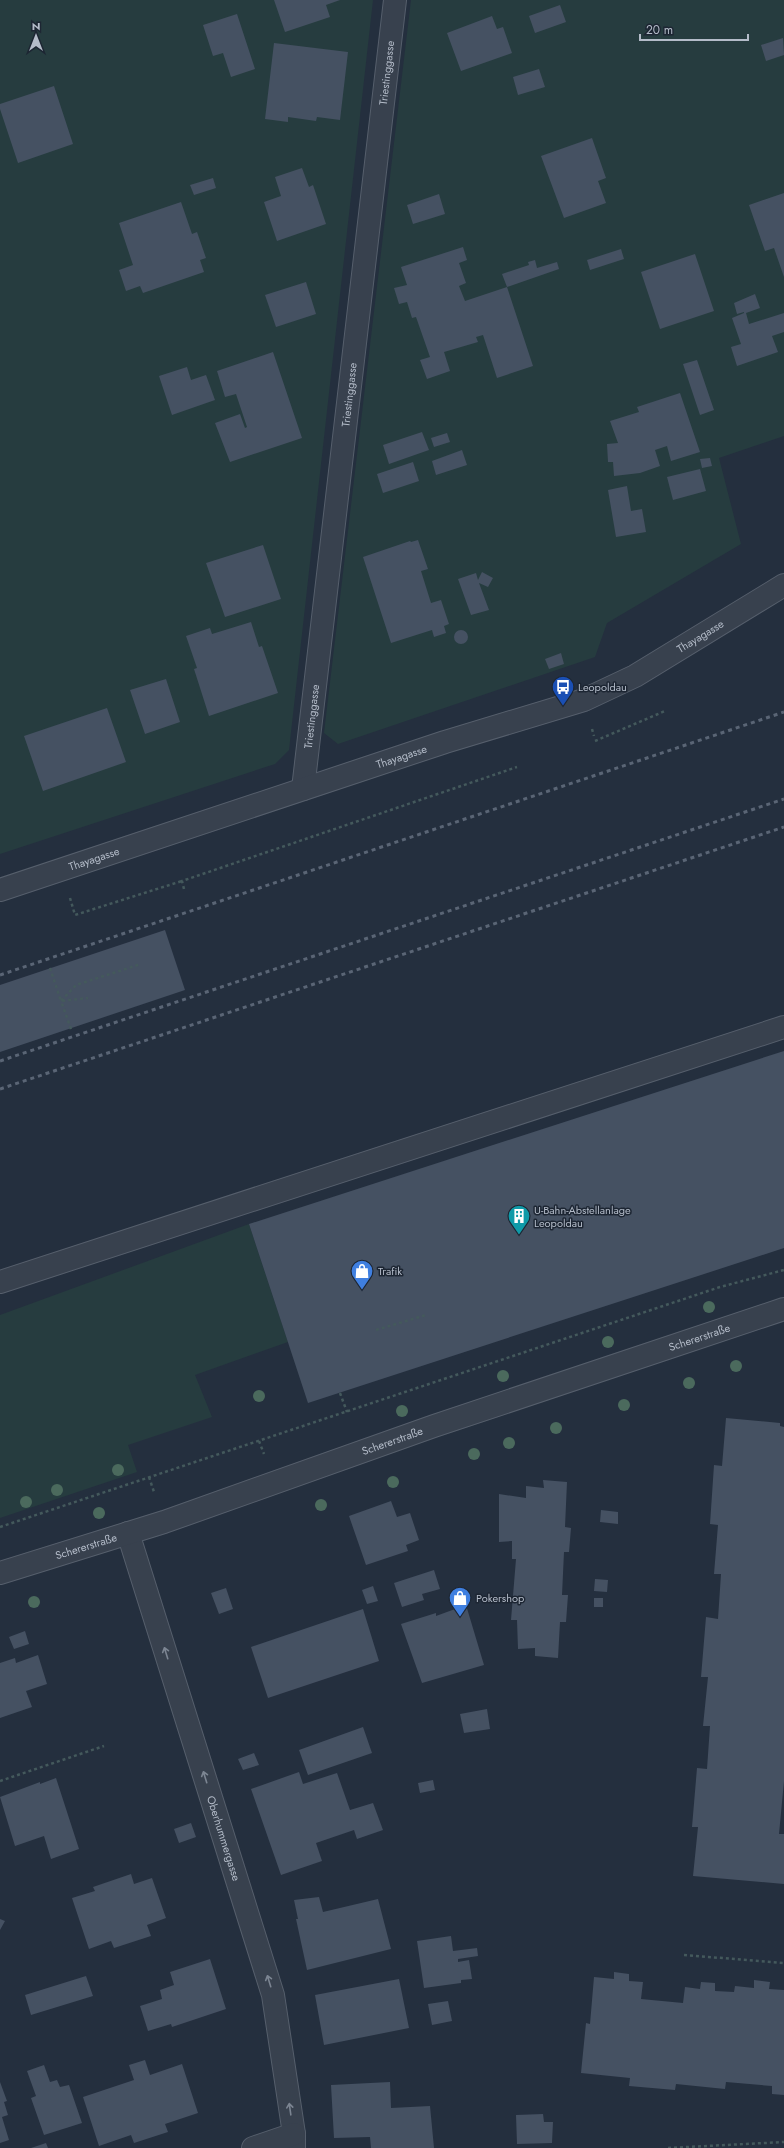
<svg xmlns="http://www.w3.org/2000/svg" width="784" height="2148" font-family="Jost,sans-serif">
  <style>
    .green { fill: #263c3f }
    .building { fill: #455162 }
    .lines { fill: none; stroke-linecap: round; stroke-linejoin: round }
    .minor-casing { stroke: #565f6c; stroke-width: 24 }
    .path { stroke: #44595c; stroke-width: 2.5; stroke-dasharray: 3 3; stroke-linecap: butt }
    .minor { stroke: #38414e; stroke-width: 22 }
    .rail { stroke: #5a6575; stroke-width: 3; stroke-dasharray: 4 4; stroke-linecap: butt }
    .tree { fill: #4b6a5d }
    .oneway { stroke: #7c8592 }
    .labels { text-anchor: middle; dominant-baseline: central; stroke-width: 3; stroke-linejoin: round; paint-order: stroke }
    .street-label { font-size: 11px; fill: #b4bcc9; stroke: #1d2633 }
    .poi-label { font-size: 11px; fill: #b4bcc9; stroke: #1d2633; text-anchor: start }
  </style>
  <rect width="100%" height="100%" fill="#242f3e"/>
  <path class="green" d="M0,0H373L289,750L275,764L0,854Z
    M411,0H784V436L719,458L741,544L607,623L595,657L338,744L324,733Z
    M249,1224L288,1342L195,1375L212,1417L128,1445L137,1472L0,1518V1315Z"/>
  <path class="building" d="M274,0H340L326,5L330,17L285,32Z
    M560,5L566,22L535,33L529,16Z
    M237,14L255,69L231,77L223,53L213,56L203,25Z
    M492,16L497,29L503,27L512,53L461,71L447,33Z
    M783,38L784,55L766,61L761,45Z
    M274,43L348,52L340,120L317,117L316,121L288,117V122L265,119Z
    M539,69L545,87L518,95L513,77Z
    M54,86L73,144L18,163L0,109V104Z
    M592,138L606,178L598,181L606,203L564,218L541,156Z
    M302,168L309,187L313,185L326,224L277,241L264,202L281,196L275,177Z
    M213,178L216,188L194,195L190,185Z
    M784,193V277L774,248L765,251L749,205Z
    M439,194L445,214L413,224L407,205Z
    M181,202L192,234L197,232L206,258L200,260L204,272L143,293L140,286L126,291L119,270L133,265L119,223Z
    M463,247L467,260L459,263L466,283L459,286L465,301L507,287L502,274L529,265L528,262L535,260L537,268L557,262L559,269L507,287L533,366L497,378L483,335L476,337L478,342L444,352L450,371L427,379L420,360L430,357L416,317L412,318L407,302L399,304L394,288L407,285L401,267Z
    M621,249L624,259L590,270L587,260Z
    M695,254L714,311L660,329L641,272Z
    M306,282L316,314L276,327L265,295Z
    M755,294L760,308L746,313L749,324L784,313V332L772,336L778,352L737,366L731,347L741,344L732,318L744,313V312L737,314L734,303Z
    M273,352L302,438L230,462L215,423L240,414L245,428L247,427L236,394L225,397L217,371Z
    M697,360L714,410L700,415L683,364Z
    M187,367L191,380L206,375L215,400L172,415L159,376Z
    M680,393L700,452L671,461L667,446L655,450L660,466L640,473L614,476L613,462H608L607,444L618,443L610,421L639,412L637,407Z
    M422,432L429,450L389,464L383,445Z
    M447,433L450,442L434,447L431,438Z
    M462,450L467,465L436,475L432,461Z
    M710,458L712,466L702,468L700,459Z
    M413,462L419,481L383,493L377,474Z
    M700,469L706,491L673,500L667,477Z
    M627,486L631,511L642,509L646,532L616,537L608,490Z
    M418,540L428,569L421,571L431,603L441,600L449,624L444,626L446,633L434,637L432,630L391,643L363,557L410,541L411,542Z
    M263,545L281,599L225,617L206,563Z
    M482,572L493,578L488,587L479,583L489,610L471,615L458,579L476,573L478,580Z
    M251,622L259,647L262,646L278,693L209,716L194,669L197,668L186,636L210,628L212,634Z
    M454 637a7 7 0 1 1 14 0a7 7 0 1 1-14 0Z
    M561,653L564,664L549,669L545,659Z
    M166,679L180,722L145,734L130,690Z
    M107,708L126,762L43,791L24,736Z
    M165,930L185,990L0,1052V985Z
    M784,1051V1248L308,1403L249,1224Z
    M726,1418L780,1423V1426L784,1427V1781L779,1834H784V1884L693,1876L698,1827H692L697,1768L707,1769L710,1726H703L708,1677H701L706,1617L718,1619L721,1574H714L718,1525L710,1524L714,1465L722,1466Z
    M543,1480L567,1482L565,1527L571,1528L569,1552H564L562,1595H568L566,1622H560L558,1658L535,1656V1648L518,1649L517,1620H511L516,1559H512V1541L499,1542V1494L526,1498V1486L544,1488Z
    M391,1501L397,1517L410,1513L419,1540L406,1545L408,1551L366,1565L349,1516Z
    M601,1510L618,1512V1524L600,1522Z
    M434,1570L440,1589L422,1594L424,1600L402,1607L394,1583Z
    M595,1579L608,1580L607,1592L594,1591Z
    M373,1586L378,1601L367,1604L362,1590Z
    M226,1588L233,1609L219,1614L211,1593Z
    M594,1598H603V1607H594Z
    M466,1605L484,1665L422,1683L401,1624L436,1613V1616Z
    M363,1609L379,1661L268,1698L251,1647Z
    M25,1631L29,1644L14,1649L9,1637Z
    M38,1655L47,1684L26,1691L32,1707L0,1718V1663L15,1658L16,1663Z
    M487,1709L490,1729L464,1733L460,1714Z
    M363,1727L372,1753L308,1775L299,1750Z
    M254,1753L259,1765L243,1770L238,1759Z
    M299,1772L303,1784L337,1773L350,1810L373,1803L383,1830L357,1839L354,1830L316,1843L322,1861L281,1875L251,1789Z
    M56,1778L79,1849L51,1859L44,1836L15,1846L0,1797L40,1782V1784Z
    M433,1780L435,1790L420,1793L418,1783Z
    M191,1823L196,1837L179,1843L174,1829Z
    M131,1874L134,1884L152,1878L166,1918L147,1925L151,1936L114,1948L111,1941L89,1949L72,1898L95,1891L93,1887Z
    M319,1897L323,1912L378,1899L391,1949L307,1970L296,1919H298L294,1900Z
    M0,1919L5,1921L0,1930Z
    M451,1936L453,1951L477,1948L478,1956L458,1959V1962L469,1960L472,1979L461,1980V1983L424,1988L417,1941Z
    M210,1959L226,2009L172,2027L171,2024L148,2031L140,2006L162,1999L160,1990L174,1985L170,1972Z
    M614,1972L629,1974V1981L643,1982L641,1999L683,2003L685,1987L700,1989L701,1982L715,1983V1991L734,1992L735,1986L754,1988V1980L770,1982L769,1989L784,1990V2095L772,2094V2086L726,2082L725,2089L676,2084L675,2090L629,2086L630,2078L581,2073L586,2023L590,2024L594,1977L614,1979Z
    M86,1976L93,1996L31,2015L25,1995Z
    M399,1979L409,2028L324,2045L315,1995Z
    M448,2001L452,2021L432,2025L428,2004Z
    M145,2060L150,2075L182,2064L198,2113L165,2124L168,2132L134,2143L131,2135L99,2146L83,2097L134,2080L129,2065Z
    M44,2065L50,2082L57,2080L60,2087L69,2085L82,2123L44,2135L31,2098L36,2096L27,2071Z
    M0,2082L7,2101L4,2102L8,2115L2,2117L9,2140L0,2143Z
    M390,2082L391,2108L430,2106L434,2148H371L370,2137L334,2138L331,2085Z
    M543,2114L544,2122H553L552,2143L517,2144L516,2115Z
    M46,2143L48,2148H31Z"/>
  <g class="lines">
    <g class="minor-casing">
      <g id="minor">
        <path id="s1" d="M303,789L395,0"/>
        <path id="s2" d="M0,890L445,742L584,700L635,676L784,585"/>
        <path d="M0,1282L784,1027"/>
        <path id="s3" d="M128,1533L273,1995L294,2134V2148"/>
        <path id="s4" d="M0,1573L164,1522L434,1426L784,1309"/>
        <path d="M253,2148L294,2134"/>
      </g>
    </g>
    <path class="path" d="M592,729L594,736
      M595,741L665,711
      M184,889L182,881L517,767
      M70,898L75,915L182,881
      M50,968L61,1001L88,998
      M71,1029L61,1001L76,985L141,964
      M376,1330L426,1315
      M340,1393L347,1412
      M259,1441L264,1454
      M149,1477L154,1492
      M0,1527L720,1287L784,1270
      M0,1781L104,1746
      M684,1955L784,1963
      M668,2148L784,2142"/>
    <use href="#minor" class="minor"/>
    <path class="rail" d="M0,975L784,712
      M0,1061L784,799
      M0,1089L784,827"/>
  </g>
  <g class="tree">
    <circle cx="709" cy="1307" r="6"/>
    <circle cx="608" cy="1342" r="6"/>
    <circle cx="736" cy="1366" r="6"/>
    <circle cx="503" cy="1376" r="6"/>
    <circle cx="689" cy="1383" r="6"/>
    <circle cx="259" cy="1396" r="6"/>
    <circle cx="624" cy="1405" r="6"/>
    <circle cx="402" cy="1411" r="6"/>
    <circle cx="556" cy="1428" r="6"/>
    <circle cx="509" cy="1443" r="6"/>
    <circle cx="474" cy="1454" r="6"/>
    <circle cx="118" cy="1470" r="6"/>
    <circle cx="393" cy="1482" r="6"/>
    <circle cx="57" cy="1490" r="6"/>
    <circle cx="26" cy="1502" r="6"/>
    <circle cx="321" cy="1505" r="6"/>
    <circle cx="99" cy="1513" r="6"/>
    <circle cx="34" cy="1602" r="6"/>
  </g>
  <defs><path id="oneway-shaft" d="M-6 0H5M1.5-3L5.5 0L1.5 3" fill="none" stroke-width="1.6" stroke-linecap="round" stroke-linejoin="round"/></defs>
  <g class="oneway">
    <use href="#oneway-shaft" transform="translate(166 1653) rotate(-107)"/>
    <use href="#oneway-shaft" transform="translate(205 1777) rotate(-107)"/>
    <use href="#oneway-shaft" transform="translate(269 1981) rotate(-107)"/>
    <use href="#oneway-shaft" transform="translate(290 2109) rotate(-98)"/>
  </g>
  <defs>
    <g id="bus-pin" transform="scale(1.15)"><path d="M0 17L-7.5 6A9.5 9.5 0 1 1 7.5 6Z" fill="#1a4fb4" stroke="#1d2633"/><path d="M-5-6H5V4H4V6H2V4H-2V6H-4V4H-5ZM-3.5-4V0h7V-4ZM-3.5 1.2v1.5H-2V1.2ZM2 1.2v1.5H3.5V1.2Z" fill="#fff"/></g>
    <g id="building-pin" transform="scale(1.15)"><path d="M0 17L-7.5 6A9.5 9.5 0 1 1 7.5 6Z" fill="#0f9aa8" stroke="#1d2633"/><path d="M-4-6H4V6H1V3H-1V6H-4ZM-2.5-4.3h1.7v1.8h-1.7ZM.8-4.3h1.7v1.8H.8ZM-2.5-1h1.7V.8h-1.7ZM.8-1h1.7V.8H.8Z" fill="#fff"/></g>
    <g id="shop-pin" transform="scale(1.15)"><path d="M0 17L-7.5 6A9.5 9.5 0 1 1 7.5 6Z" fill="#3f7fe0" stroke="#1d2633"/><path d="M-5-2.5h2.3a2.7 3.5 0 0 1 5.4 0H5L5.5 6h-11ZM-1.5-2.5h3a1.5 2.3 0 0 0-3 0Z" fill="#fff"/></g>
  </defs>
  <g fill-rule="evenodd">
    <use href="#bus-pin" x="563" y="687"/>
    <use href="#building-pin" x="519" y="1216"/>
    <use href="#shop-pin" x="362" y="1271"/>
    <use href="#shop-pin" x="460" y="1598"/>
  </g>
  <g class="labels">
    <g class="street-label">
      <text stroke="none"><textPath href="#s1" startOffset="721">Triestinggasse</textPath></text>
      <text stroke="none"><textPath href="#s1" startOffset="397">Triestinggasse</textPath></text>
      <text stroke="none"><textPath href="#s2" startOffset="747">Thayagasse</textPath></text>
      <text stroke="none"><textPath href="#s1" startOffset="73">Triestinggasse</textPath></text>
      <text stroke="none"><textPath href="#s2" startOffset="423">Thayagasse</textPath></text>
      <text stroke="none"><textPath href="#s2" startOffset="99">Thayagasse</textPath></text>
      <text stroke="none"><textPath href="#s4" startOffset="738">Schererstraße</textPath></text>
      <text stroke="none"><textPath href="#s4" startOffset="414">Schererstraße</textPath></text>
      <text stroke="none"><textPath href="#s4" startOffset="90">Schererstraße</textPath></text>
      <text stroke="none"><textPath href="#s3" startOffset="320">Oberhummergasse</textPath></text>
    </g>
    <g class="poi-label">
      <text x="578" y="687">Leopoldau</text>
      <text x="534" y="1210">U-Bahn-Abstellanlage<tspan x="534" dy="13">Leopoldau</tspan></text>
      <text x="378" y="1271">Trafik</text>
      <text x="476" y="1598">Pokershop</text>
    </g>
  </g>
  <g transform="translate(36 36)" stroke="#1d2633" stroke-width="3" paint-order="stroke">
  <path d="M0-3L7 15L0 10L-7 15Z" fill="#b4bcc9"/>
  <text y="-6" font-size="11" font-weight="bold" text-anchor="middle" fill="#b4bcc9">N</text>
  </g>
  <path d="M640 34v6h108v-6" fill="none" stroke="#b4bcc9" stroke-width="2"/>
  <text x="646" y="34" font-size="12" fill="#b4bcc9" stroke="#1d2633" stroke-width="3" paint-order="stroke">20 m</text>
</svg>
